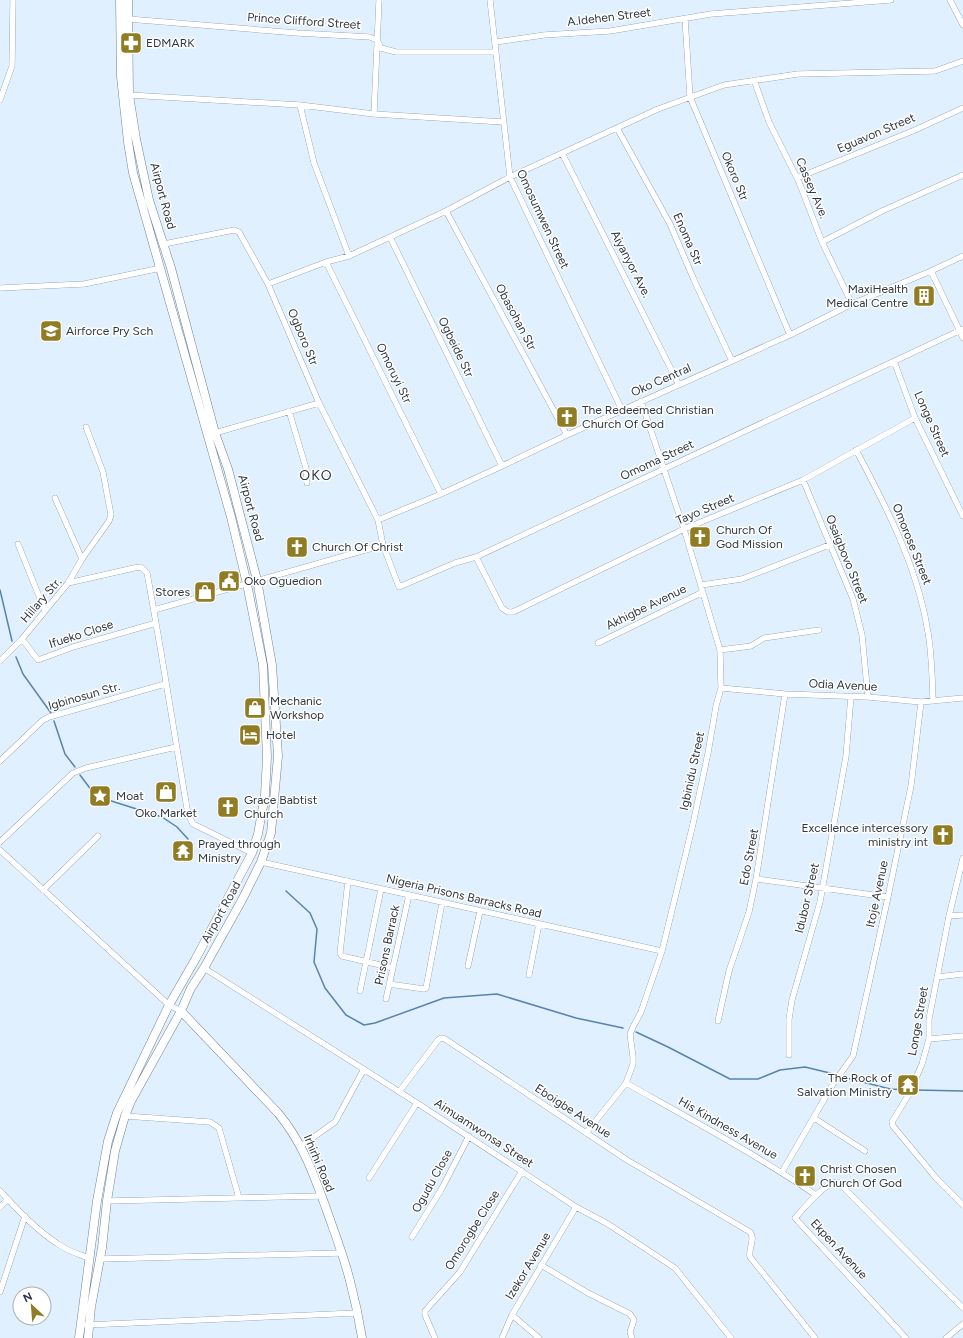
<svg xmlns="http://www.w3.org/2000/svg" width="963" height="1338" font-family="Figtree,sans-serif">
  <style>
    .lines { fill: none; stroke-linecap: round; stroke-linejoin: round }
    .stream { stroke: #5784ae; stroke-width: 1.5 }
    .street-casing { stroke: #738495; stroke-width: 6 }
    .secondary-casing { stroke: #738495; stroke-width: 9 }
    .street { stroke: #fff; stroke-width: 5.5 }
    .secondary { stroke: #fff; stroke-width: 8 }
    .labels { text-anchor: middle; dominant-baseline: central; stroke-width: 3; stroke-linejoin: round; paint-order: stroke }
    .street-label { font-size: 12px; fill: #30383f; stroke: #fff }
    .poi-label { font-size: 12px; fill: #30383f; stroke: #fff; text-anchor: start }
    .quarter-label { font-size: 14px; letter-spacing: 1px; fill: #30383f; stroke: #fff }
  </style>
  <rect width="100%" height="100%" fill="#e1f0ff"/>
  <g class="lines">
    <path class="stream" d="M0,590L12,641
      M16,657L23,674L51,713
      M54,721L65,754L75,767
      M80,775L92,791L105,799L162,817L177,827L188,839
      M286,891L310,913L317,929L314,962L325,988L346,1015L364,1025L375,1023L444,998L497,994L576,1018L623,1028
      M636,1032L668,1047L730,1079H758L780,1070L805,1067L834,1074
      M843,1077L890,1089L906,1090
      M916,1090L963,1091"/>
    <g class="street-casing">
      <path id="street" d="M490,0L510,177L622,410
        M950,0L963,25
        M685,18L690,97L790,335
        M128,19L297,33L370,37L377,40L381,48L396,52H496
        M496,42L544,35L610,31L711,14L891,0
        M754,80L769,122L799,182L822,242L852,304
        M129,95L300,105L374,114L503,122
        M0,100L12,66L13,0
        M300,105L314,163L349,256
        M374,114L379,0
        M617,128L670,224L694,280L732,361
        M562,153L679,385
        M797,178L915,130L963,108
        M446,211L567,435
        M390,237L502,466
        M822,242L882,211L963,175
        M164,244L234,230L239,232L268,284L319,403L378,520L383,545L399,587L455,563L476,557L963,329
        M326,262L441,494
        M931,271L963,338
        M268,284L326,262L349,256L446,211L510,177L658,109L724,85L798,74L935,71L963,61
        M0,288L84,284L161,268
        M894,361L915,418L963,516
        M289,411L306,468L307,483
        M215,433L319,403
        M856,450C886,506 916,564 927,627C932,651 932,676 933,700
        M803,480L853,599L862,635L868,697
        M55,498L82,559
        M378,520L441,494L502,466L567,435L790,335L852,304L931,271L963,256
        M18,544L45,611
        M476,557L502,608L508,612H513L684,529L803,480L915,418
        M68,583L82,559L109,521L111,515L103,472L86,427
        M701,585L742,579L829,545
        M154,610L383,545
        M22,639L38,660L73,647L156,623
        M598,643L703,592
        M720,650L751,646L764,638L819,630
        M0,661L22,639L68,583L134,568L141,567L147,573C162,653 174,733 188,814L193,824L252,853
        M721,688L785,694L868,697L921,702L963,698
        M0,761L43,720L49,717L165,684
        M0,842L73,773L86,768L176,747
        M0,850L169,1005L181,1011
        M963,858L949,916L929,1019V1039L922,1064L909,1094L892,1122L893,1126L936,1178L963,1205
        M261,862L662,951
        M756,879L888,897
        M348,881L340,953L342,956L393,968
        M43,890L98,836
        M949,916L963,915
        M468,966L480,911
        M204,968L417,1103L576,1207L608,1224L675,1268L731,1338
        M529,975L539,924
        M937,977L963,974
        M389,984L424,989L426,988L442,903
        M360,991L381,889
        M386,999L409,895
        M718,1021L729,971L749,912L756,879L785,694
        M929,1039L963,1036
        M789,1055V1019L792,1000L820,902L846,756L851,696
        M626,1083C690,1119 755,1154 816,1195
        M399,1092L438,1040L441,1038L445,1039L627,1160L750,1232C756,1239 748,1248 750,1257L815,1338
        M125,1116L210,1122L219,1128L239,1198
        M814,1118L865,1151
        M586,1133L626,1083L633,1064V1057L630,1034L633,1027L641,1012L662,951L693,824L708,753L716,706L721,688L720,650L684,529L641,401
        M301,1146L335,1122L364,1069
        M782,1172L833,1084L853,1056L888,897L911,786L921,702
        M369,1178L417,1103
        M0,1191C18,1210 36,1230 58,1244C67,1251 79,1254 89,1258
        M107,1201L321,1196
        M0,1207L8,1199
        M412,1237L441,1190L469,1136
        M100,1259L341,1253
        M541,1265L588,1293L630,1314L634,1320L630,1332L632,1338
        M0,1292L25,1216
        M512,1315L539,1338
        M86,1325L357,1313
        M435,1338L425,1315V1311L460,1272L522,1171
        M502,1338L512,1315L576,1207
        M906,1338L795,1218C803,1209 827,1180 838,1182L963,1308
        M946,1338L963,1324"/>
    </g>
    <g class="secondary-casing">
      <path id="secondary" d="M181,1011L278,1113C303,1143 314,1175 327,1211C335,1234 344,1257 350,1281C355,1300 359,1319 362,1338
        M79,1338L97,1201L108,1141L117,1113L169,1005L195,960L252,853L258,834L265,795L267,757L263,665L247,584L231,517L133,173L128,142L121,77L120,0
        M88,1338L91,1307L102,1248L107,1201L115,1151L125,1116L131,1101L181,1011L191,988L204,968L242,900L261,862L271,833L278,756L272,665L257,580L228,469L215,433L171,268L149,200L136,139L129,95L128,0"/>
    </g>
    <use href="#street" class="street"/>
    <use href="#secondary" class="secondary"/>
  </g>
  <defs>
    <g id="pharmacy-square" transform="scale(1.15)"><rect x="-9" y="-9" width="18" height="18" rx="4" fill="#907d23" stroke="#fff"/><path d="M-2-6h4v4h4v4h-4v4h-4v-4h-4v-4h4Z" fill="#fff"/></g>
    <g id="building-square" transform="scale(1.15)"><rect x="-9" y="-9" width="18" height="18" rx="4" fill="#907d23" stroke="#fff"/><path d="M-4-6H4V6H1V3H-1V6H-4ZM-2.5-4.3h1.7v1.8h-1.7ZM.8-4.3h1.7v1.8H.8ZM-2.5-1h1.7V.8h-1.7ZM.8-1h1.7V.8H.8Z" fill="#fff"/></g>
    <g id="school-square" transform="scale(1.15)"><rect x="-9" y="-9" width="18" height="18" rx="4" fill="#907d23" stroke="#fff"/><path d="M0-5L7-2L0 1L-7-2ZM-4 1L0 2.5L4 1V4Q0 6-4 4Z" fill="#fff"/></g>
    <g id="church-square" transform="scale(1.15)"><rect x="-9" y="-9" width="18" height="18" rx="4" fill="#907d23" stroke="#fff"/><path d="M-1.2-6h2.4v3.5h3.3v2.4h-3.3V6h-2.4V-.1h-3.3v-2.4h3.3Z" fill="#fff"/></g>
    <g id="civic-square" transform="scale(1.15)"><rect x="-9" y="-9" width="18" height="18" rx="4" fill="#907d23" stroke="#fff"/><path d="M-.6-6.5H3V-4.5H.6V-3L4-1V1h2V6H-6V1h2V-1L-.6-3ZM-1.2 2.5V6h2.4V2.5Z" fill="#fff"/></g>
    <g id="shop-square" transform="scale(1.15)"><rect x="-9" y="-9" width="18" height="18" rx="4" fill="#907d23" stroke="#fff"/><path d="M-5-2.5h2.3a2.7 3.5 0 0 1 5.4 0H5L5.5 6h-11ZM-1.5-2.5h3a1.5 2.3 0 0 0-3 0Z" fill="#fff"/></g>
    <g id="hotel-square" transform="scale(1.15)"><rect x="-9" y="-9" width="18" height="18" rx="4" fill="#907d23" stroke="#fff"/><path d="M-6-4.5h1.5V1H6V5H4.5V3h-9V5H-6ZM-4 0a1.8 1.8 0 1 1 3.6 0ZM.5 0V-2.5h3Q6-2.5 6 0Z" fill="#fff"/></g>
    <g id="sight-square" transform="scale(1.15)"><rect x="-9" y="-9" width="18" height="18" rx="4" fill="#907d23" stroke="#fff"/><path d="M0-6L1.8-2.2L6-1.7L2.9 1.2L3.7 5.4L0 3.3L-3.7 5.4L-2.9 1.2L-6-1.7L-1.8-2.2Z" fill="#fff"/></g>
    <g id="temple-square" transform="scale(1.15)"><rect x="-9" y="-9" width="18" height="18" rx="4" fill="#907d23" stroke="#fff"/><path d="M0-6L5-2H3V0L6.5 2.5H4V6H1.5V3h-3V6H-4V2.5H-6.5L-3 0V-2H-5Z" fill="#fff"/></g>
  </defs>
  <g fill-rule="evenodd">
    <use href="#pharmacy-square" x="131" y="43"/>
    <use href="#building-square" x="924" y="296"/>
    <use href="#school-square" x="51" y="331"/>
    <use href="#church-square" x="567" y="417"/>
    <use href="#church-square" x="700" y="537"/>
    <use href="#church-square" x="297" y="547"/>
    <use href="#civic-square" x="229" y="581"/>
    <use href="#shop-square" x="205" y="592"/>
    <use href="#shop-square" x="255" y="708"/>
    <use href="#hotel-square" x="250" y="735"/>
    <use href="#shop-square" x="166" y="792"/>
    <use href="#sight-square" x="100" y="796"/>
    <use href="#church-square" x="228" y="807"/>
    <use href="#church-square" x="943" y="835"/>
    <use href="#temple-square" x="183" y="851"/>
    <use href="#temple-square" x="908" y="1085"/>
    <use href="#church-square" x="805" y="1176"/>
  </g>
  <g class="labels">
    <g class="street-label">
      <text transform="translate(609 17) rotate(-7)">A.Idehen Street</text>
      <text transform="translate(304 21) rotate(4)">Prince Clifford Street</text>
      <text transform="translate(876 133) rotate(-23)">Eguavon Street</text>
      <text transform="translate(735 176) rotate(67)">Okoro Str</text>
      <text transform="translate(812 188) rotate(67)">Cassey Ave.</text>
      <text transform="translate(163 196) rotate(75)">Airport Road</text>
      <text transform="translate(543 219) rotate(65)">Omosumwen Street</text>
      <text transform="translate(688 239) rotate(66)">Enoma Str</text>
      <text transform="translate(631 264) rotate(63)">Aiyanyor Ave.</text>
      <text transform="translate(516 317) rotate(62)">Obasohan Str</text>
      <text transform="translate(303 337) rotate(67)">Ogboro Str</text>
      <text transform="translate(456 347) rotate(64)">Ogbeide Str</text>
      <text transform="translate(394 373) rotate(64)">Omoruyi Str</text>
      <text transform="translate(661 380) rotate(-24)">Oko Central</text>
      <text transform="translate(932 424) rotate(66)">Longe Street</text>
      <text transform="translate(657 460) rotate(-25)">Omoma Street</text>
      <text transform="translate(251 508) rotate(75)">Airport Road</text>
      <text transform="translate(705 509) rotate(-23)">Tayo Street</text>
      <text transform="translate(912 544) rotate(68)">Omorose Street</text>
      <text transform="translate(847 559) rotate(68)">Osaigbovo Street</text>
      <text transform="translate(41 600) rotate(-49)">Hillary Str.</text>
      <text transform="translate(646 607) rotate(-26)">Akhigbe Avenue</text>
      <text transform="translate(81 634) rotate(-18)">Ifueko Close</text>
      <text transform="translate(843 685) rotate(3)">Odia Avenue</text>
      <text transform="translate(84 696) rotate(-16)">Igbinosun Str.</text>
      <text transform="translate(692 771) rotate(-78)">Igbinidu Street</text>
      <text transform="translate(749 857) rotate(-79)">Edo Street</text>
      <text transform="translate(877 894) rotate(-78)">Itoje Avenue</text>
      <text transform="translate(464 896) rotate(13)">Nigeria Prisons Barracks Road</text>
      <text transform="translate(807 898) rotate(-77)">Idubor Street</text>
      <text transform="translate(221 912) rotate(-61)">Airport Road</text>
      <text transform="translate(387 945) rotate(-78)">Prisons Barrack</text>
      <text transform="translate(918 1021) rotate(-80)">Longe Street</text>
      <text transform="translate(573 1111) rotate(33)">Eboigbe Avenue</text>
      <text transform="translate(728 1128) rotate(30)">His Kindness Avenue</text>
      <text transform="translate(484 1133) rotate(33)">Aimuamwonsa Street</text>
      <text transform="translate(319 1163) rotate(67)">Irhirhi Road</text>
      <text transform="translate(432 1181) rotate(-61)">Ogudu Close</text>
      <text transform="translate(472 1230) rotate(-58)">Omorogbe Close</text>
      <text transform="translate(839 1249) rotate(47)">Ekpen Avenue</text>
      <text transform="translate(528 1266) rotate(-59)">Izekor Avenue</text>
    </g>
    <g class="poi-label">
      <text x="146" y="43">EDMARK</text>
      <text x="908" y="289" text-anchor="end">MaxiHealth<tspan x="908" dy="14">Medical Centre</tspan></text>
      <text x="66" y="331">Airforce Pry Sch</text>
      <text x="582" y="410">The Redeemed Christian<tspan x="582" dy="14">Church Of God</tspan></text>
      <text x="716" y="530">Church Of<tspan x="716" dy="14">God Mission</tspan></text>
      <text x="312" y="547">Church Of Christ</text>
      <text x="244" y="581">Oko Oguedion</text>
      <text x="190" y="592" text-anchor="end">Stores</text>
      <text x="270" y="701">Mechanic<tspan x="270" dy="14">Workshop</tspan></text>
      <text x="266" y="735">Hotel</text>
      <text x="116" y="796">Moat</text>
      <text x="244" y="800">Grace Babtist<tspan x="244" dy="14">Church</tspan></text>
      <text x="166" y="813" text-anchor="middle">Oko Market</text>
      <text x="928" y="828" text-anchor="end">Excellence intercessory<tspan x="928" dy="14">ministry int</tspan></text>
      <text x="198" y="844">Prayed through<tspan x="198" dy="14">Ministry</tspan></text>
      <text x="892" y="1078" text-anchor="end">The Rock of<tspan x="892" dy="14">Salvation Ministry</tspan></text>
      <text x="820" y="1169">Christ Chosen<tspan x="820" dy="14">Church Of God</tspan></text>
    </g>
    <g class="quarter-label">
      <text x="316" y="475">OKO</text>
    </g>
  </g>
  <g transform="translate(32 1306) rotate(334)"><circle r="19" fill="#ffffff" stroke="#acafb2"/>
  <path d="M0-3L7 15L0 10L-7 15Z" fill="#907d23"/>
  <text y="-6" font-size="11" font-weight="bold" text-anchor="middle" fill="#30383f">N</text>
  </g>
</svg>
